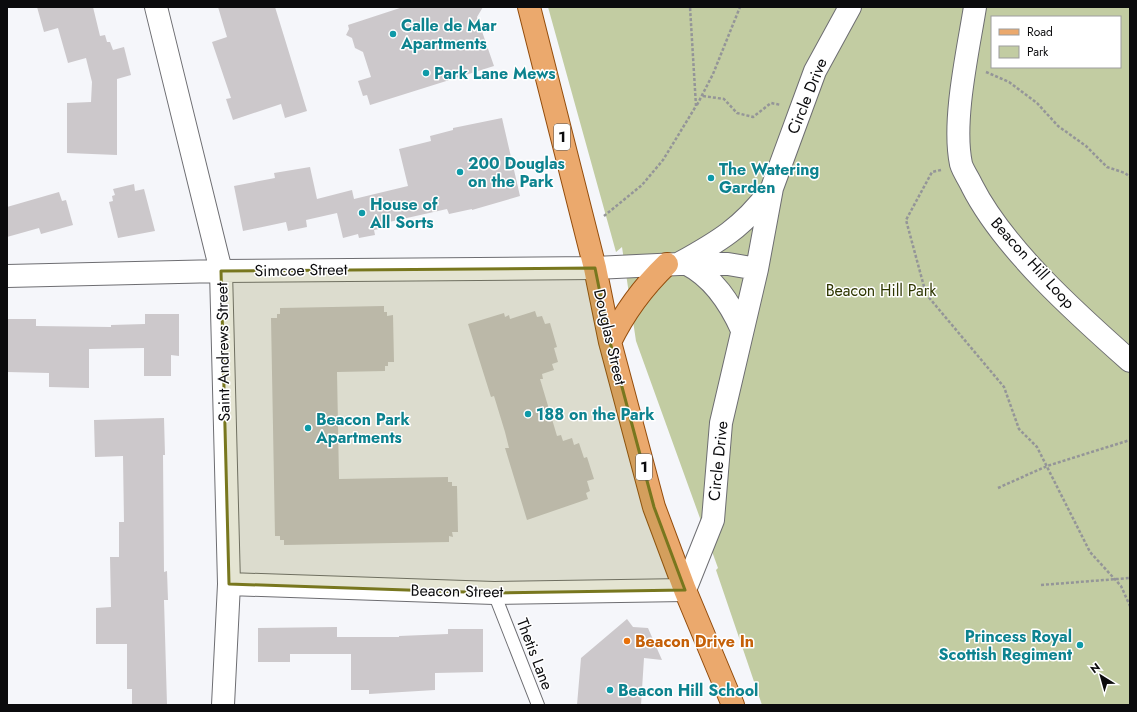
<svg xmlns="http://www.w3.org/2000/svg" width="1137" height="712" font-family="Jost,sans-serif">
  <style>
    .green { fill: #c2cca2; fill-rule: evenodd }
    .building { fill: #ccc8cb }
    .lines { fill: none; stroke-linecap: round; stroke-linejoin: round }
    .lane-casing { stroke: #6d6d71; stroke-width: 14 }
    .street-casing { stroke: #6d6d71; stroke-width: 24 }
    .primary-casing { stroke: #944d0c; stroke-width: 24 }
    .path { stroke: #949598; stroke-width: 2.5; stroke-dasharray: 3 2; stroke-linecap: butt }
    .lane { stroke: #fff; stroke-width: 12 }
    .street { stroke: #fff; stroke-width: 22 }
    .primary { stroke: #eba96d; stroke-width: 22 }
    .marked { fill: #78771e; fill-opacity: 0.2; stroke: #78771e; stroke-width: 3; stroke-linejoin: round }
    .culture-dot { fill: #0f9aa8; stroke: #fff; stroke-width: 1.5 }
    .food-dot { fill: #e8710a; stroke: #fff; stroke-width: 1.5 }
    .labels { text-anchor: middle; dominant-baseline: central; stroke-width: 3; stroke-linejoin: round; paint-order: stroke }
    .shield { fill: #fff; stroke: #545456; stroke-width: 1 }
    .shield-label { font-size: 15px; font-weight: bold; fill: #0b0b0d }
    .culture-label { font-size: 16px; font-weight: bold; fill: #0d838f; stroke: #fff; text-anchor: start }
    .street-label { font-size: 16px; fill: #0b0b0d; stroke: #fff }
    .park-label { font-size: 16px; fill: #2e3601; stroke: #fff }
    .food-label { font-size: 16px; font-weight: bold; fill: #c56008; stroke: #fff; text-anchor: start }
  </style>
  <rect width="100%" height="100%" fill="#f5f6fa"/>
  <path class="green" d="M548,7H1130V705H762L716,570L718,568L636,341L622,247L616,252ZM992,17H1120V67H992Z"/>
  <path class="building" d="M37,7H93L100,36L105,35L107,42H110L113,50L124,47L131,75L117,79V155L67,153V103L91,102L92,82L86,58L68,63L58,28L44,32Z
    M218,7H275L307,111L285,118L281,104L233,120L226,99L231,98L212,42L227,37Z
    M403,7H483L477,17L494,66L370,105L367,95L363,96L358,81L371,77L363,52L355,48L352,38L346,35L349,29L348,25Z
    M502,118L520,196L472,210V209L449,214L447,209L389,222L390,227L374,230L375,235L359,238L358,234L343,238L337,213L306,220L307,227L288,231L286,222L243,231L234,186L275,178L274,173L310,167L317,199L352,190L354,199L408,186L399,149L431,141L430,136L453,130V128Z
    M134,184L135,191L144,189L155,231L118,238L109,202L113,201L112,196L115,195L113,189Z
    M59,192L62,201L66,200L73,225L41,234L39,228L7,237V207Z
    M384,306V312H387V316L393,315L394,362H388V366H385V371L337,372L339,479L448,477V482H452V486H457L458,532H452L453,537L449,536V542L284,545V540H280V536H275L271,318H277V314H280V308Z
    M535,311L537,317L542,316L545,324L550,323L557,347L554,348L558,362L552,364L554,370L542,374L543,379H540L557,436L561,435L563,441L572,438L574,445L579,443L584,458L587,457L594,479L587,481L590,491L586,493L588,499L527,520L505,448H509L505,432L494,396L491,397L468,324L504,313L505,317L509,315L510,319Z
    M145,314H179V356L171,355V376H144V348L89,349V388L49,387V373L7,372V319H36V326L111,327V325L145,324Z
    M164,418L165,455H163L164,572L167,571L168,600H164L167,705H132V689H127V644H96V608L111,607L110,557H119V522H124L123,456L95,457L94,420Z
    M627,619L633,627L648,628L662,660L644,658L641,705H577L581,658Z
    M337,627V637H399V636L448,634V629H483V672L435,673V690L369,694V690H351V654H290V662H258V628Z"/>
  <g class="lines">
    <g class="lane-casing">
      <path id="lane" d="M494,593L538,705"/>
    </g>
    <g class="street-casing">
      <path id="street" d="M156,7L221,271L229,584L223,705
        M975,7C968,51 952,121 961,164C963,171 969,179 972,186C1004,249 1077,314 1130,361
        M680,263C718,242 743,227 769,192
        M687,264C714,278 730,303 742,330
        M7,276L221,271L595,268L679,264H728L757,269
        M229,584L494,593L685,590L713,520L721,423L757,269L772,188L815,71L850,7"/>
    </g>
    <g class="primary-casing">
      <path id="primary" d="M529,7L595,268L610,342L654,507L685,590L733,705
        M610,342C625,311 642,288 667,264"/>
    </g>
    <path class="path" d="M986,72L1009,82L1037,103L1058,126L1086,146L1107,167L1125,173L1130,177
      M703,96L724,99L737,113L753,117L771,103L781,105
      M697,105L713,74L740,7
      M941,170L932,172L906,220L926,294L1004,387L1019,429L1037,447L1090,552L1121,586L1130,606
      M604,216L642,185L663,160L696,106L690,7
      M998,488L1047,466L1130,440
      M1041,585L1130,578"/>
    <use href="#lane" class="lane"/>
    <use href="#street" class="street"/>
    <use href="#primary" class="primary"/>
  </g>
  <path class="marked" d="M595,268L610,342L654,507L685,590L494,593L229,584L221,271Z"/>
  <g class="culture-dot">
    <circle cx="393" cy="34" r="4"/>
    <circle cx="426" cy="73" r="4"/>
    <circle cx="460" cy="172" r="4"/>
    <circle cx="711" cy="178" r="4"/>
    <circle cx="362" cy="213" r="4"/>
    <circle cx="528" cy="414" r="4"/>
    <circle cx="308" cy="428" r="4"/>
    <circle cx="1080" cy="645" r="4"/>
    <circle cx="610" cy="690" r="4"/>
  </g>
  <circle class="food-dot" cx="627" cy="641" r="4"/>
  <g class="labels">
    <g class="shield">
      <rect x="554" y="124" width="16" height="26" rx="3"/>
      <rect x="636" y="454" width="16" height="26" rx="3"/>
    </g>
    <g class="shield-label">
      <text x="562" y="137">1</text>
      <text x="644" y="467">1</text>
    </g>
    <g class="culture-label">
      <text x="401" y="25">Calle de Mar<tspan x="401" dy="18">Apartments</tspan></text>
      <text x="434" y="73">Park Lane Mews</text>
      <text x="468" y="163">200 Douglas<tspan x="468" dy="18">on the Park</tspan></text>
      <text x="719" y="169">The Watering<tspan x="719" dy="18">Garden</tspan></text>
      <text x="370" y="204">House of<tspan x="370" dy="18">All Sorts</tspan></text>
      <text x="536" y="414">188 on the Park</text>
      <text x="316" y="419">Beacon Park<tspan x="316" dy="18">Apartments</tspan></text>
      <text x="1072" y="636" text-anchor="end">Princess Royal<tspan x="1072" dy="18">Scottish Regiment</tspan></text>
      <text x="618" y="690">Beacon Hill School</text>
    </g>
    <g class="street-label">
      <text transform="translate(807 96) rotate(-68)">Circle Drive</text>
      <text transform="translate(1033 263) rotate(48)">Beacon Hill Loop</text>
      <text transform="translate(301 270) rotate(-1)">Simcoe Street</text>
      <text transform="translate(610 337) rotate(77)">Douglas Street</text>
      <text transform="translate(223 352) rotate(-91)">Saint Andrews Street</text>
      <text transform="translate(718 461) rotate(-84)">Circle Drive</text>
      <text transform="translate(457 591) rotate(1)">Beacon Street</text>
      <text transform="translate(535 654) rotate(69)">Thetis Lane</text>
    </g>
    <g class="park-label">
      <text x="881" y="290">Beacon Hill Park</text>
    </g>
    <g class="food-label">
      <text x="635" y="641">Beacon Drive In</text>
    </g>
  </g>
  <rect width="1137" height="712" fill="none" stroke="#0b0b0d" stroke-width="16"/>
  <rect x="991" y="16" width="130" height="52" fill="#ffffff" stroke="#9d9d9e"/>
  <rect x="999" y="29" width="20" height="6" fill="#eba96d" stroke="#9d9d9e"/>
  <text x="1027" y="36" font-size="12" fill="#0b0b0d">Road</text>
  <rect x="999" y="46" width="20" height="12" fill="#c2cca2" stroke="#9d9d9e"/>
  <text x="1027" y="56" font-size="12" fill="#0b0b0d">Park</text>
  <g transform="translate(1101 676) rotate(323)" stroke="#ffffff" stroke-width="3" paint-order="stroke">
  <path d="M0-3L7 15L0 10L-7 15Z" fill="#0b0b0d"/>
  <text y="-6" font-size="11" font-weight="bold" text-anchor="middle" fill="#0b0b0d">N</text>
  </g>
</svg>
